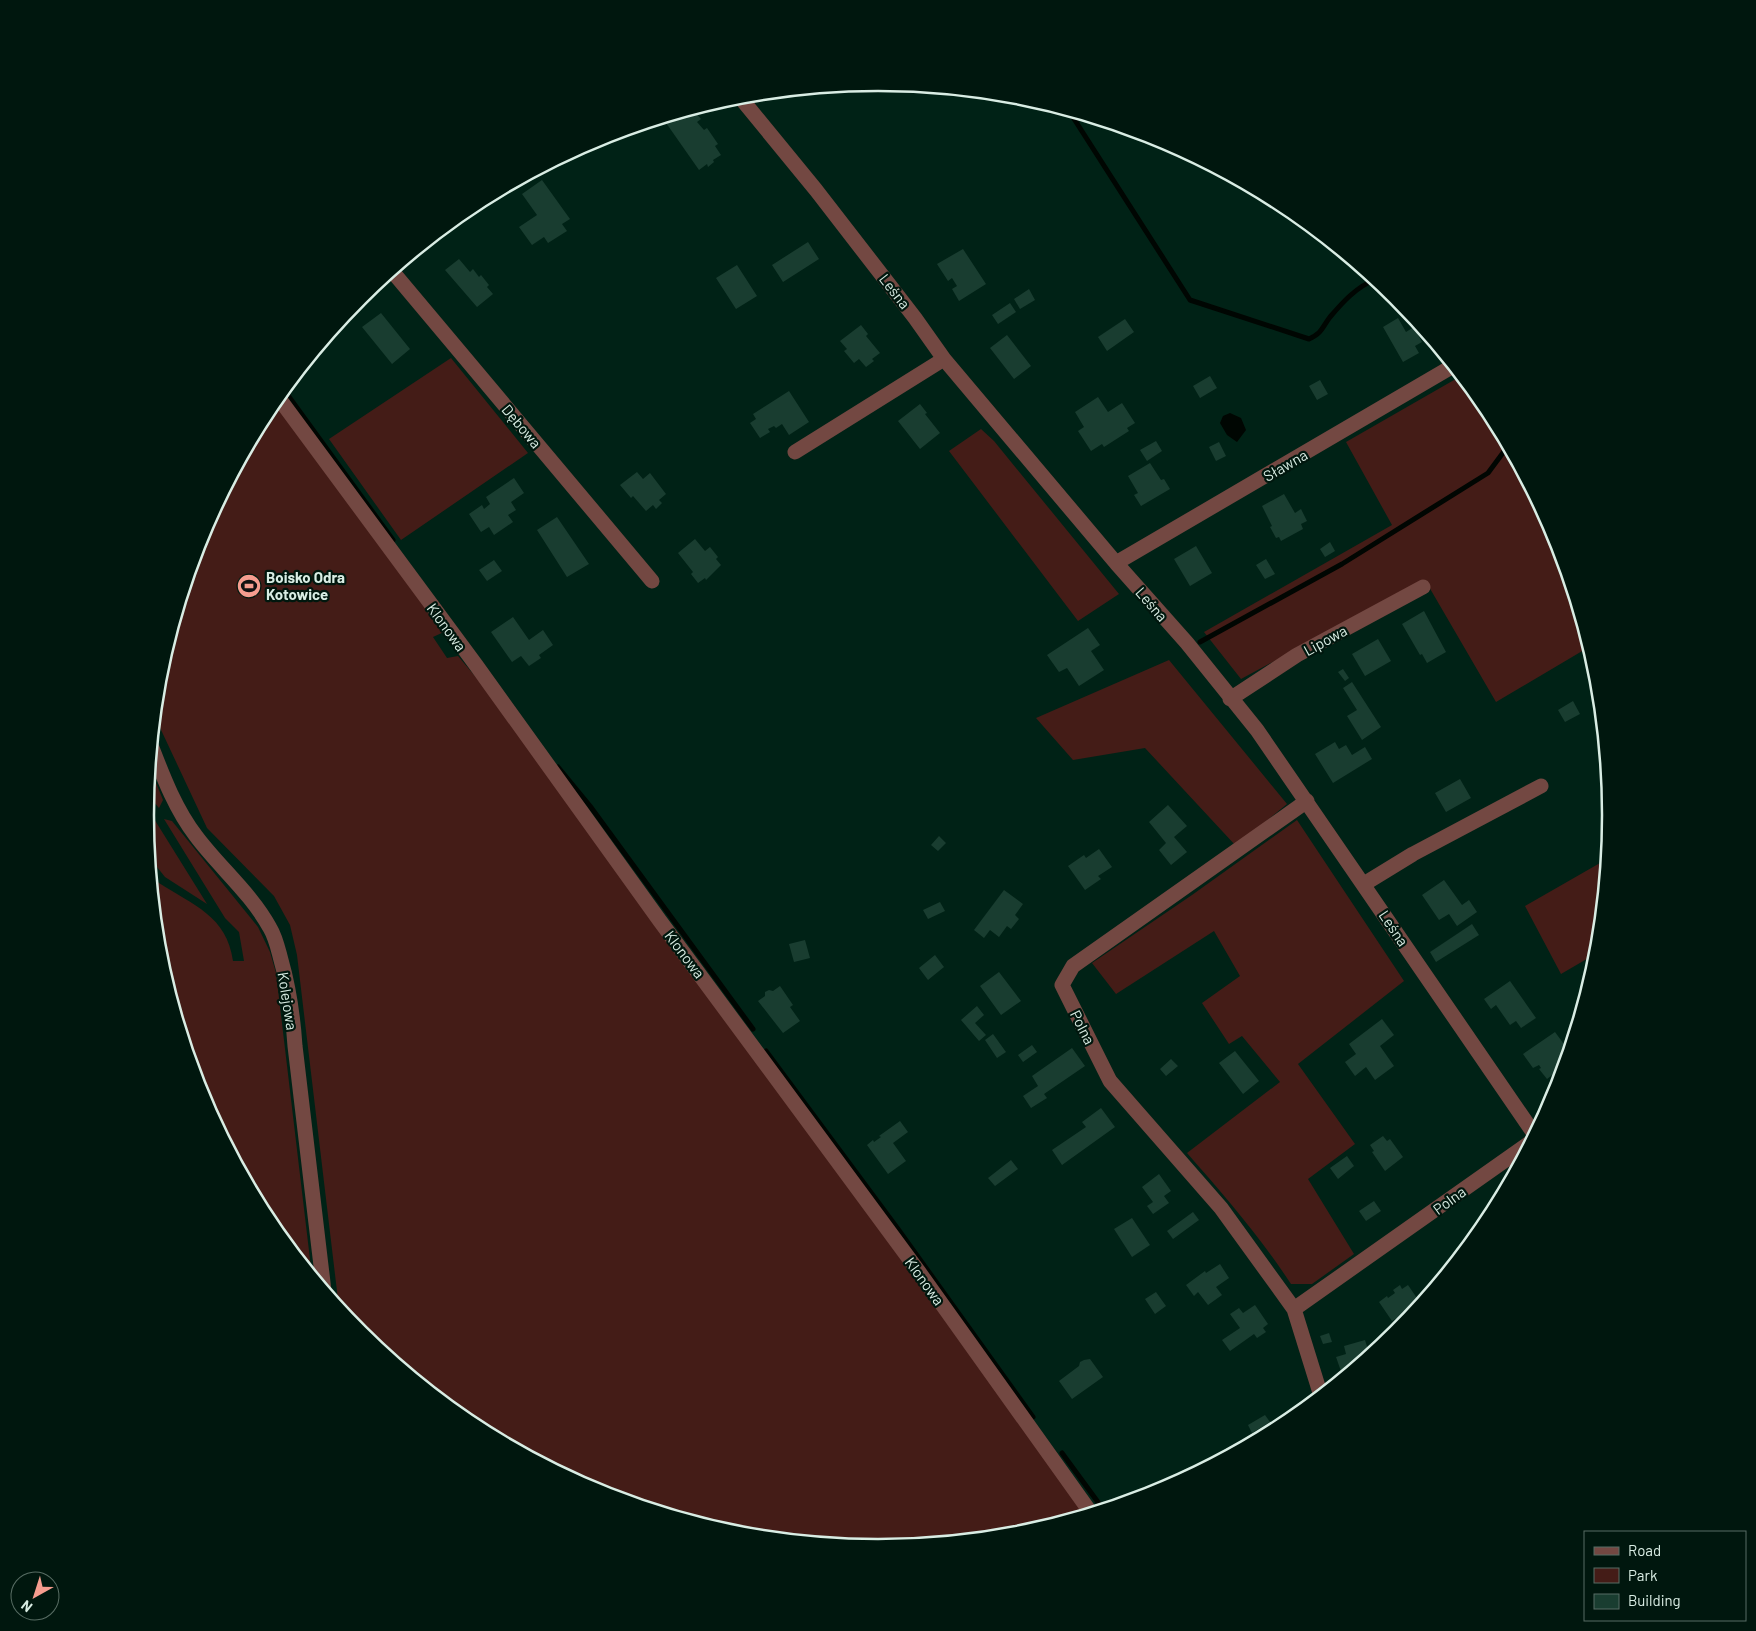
<svg xmlns="http://www.w3.org/2000/svg" width="1756" height="1631" font-family="Barlow,sans-serif">
  <style>
    .green { fill: #441c17 }
    .water { fill: #000602 }
    .lines { fill: none; stroke-linecap: round; stroke-linejoin: round }
    .stream { stroke: #000602; stroke-width: 5 }
    .building { fill: #193d30 }
    .minor { stroke: #734842; stroke-width: 15 }
    .labels { text-anchor: middle; dominant-baseline: central; stroke-width: 4.5; stroke-linejoin: round; paint-order: stroke }
    .street-label { font-size: 15px; fill: #d9ede4; stroke: #00170e }
    .poi-label { font-size: 15px; font-weight: bold; fill: #d9ede4; stroke: #00170e; text-anchor: start }
    .rim { fill: none; stroke: #d9ede4; stroke-width: 2.5 }
  </style>
  <rect width="100%" height="100%" fill="#002216"/>
  <path class="green" d="M451,358L528,453L401,540L329,439Z
    M1461,376L1488,409L1555,535L1589,647L1496,702L1425,580L1241,679L1204,632L1392,525L1346,442Z
    M277,397L446,631L433,637L447,658L458,656L485,688L677,948L1085,1515L1021,1534L878,1548L735,1534L597,1493L471,1425L359,1334L339,1308L297,955L290,925L274,896L207,828L155,717L159,672L201,535L269,408Z
    M981,429L994,441L1119,594L1078,621L949,451Z
    M1169,660L1287,804L1236,846L1145,748L1073,760L1036,718Z
    M150,768L163,800L159,808L147,794Z
    M146,808L156,822L207,904L165,877L149,857Z
    M164,819L172,821L258,927L270,952L276,973L312,1276L268,1222L201,1096L159,958L151,876L159,883C193,905 227,916 233,961H244L239,932L225,918Z
    M1297,820L1404,981L1298,1064L1355,1144L1308,1179L1354,1254L1312,1284H1291C1260,1237 1224,1195 1187,1153L1280,1082L1242,1036L1229,1044L1202,1003L1240,976L1214,931L1116,994L1092,963L1192,895Z
    M1607,859L1597,953L1561,974L1525,906Z"/>
  <path class="water" d="M1230,413L1241,418L1246,430L1237,442L1227,435L1220,423L1223,416Z"/>
  <g class="lines">
    <path class="stream" d="M1069,111L1190,300L1309,339C1323,332 1321,329 1330,317C1342,303 1357,286 1375,280
      M284,390L393,540
      M1200,642L1342,564L1488,473L1508,446
      M558,767L590,806L753,1029
      M766,1051L898,1229L1033,1417
      M1062,1453L1103,1509"/>
  </g>
  <path class="building" d="M690,110L692,114L695,112L701,119L697,122L704,130L707,128L718,144L715,146L721,155L713,160L714,162L708,167L707,164L699,170L664,120L669,116Z
    M542,180L570,219L562,224L567,231L548,243L544,237L532,245L519,227L537,215L522,194Z
    M808,242L819,259L783,282L772,265Z
    M963,249L986,284L959,301L952,289L957,286L952,278L948,281L937,264Z
    M459,259L470,272L473,269L479,277L481,275L489,285L487,287L493,294L477,307L445,270Z
    M737,265L757,296L736,309L716,278Z
    M1029,289L1035,300L1020,309L1014,299Z
    M1010,303L1016,312L998,324L992,315Z
    M381,313L410,349L392,364L362,327Z
    M1398,318L1406,332L1414,327L1422,342L1415,346L1419,353L1403,362L1383,327Z
    M1125,319L1134,332L1107,351L1098,337Z
    M861,325L868,334L866,336L880,353L872,359L874,361L866,367L859,359L854,363L844,351L847,349L840,341Z
    M1007,335L1031,366L1014,379L990,348Z
    M1210,376L1217,388L1200,398L1193,386Z
    M1320,380L1328,394L1317,400L1309,386Z
    M789,391L809,422L789,435L782,424L776,428L774,426L768,429L770,432L760,438L750,423L756,419L753,414Z
    M1098,397L1108,412L1122,403L1135,423L1127,428L1129,431L1104,447L1102,444L1091,451L1078,431L1084,427L1075,412Z
    M920,404L927,413L925,414L940,433L920,449L898,421Z
    M1156,441L1162,451L1147,461L1140,450Z
    M1219,442L1226,456L1216,461L1209,447Z
    M1150,463L1161,480L1164,479L1170,489L1141,506L1134,495L1138,493L1128,476Z
    M637,472L643,479L650,473L666,494L659,500L662,503L656,509L653,505L646,511L633,496L631,498L620,485Z
    M514,478L524,493L511,502L516,510L508,515L513,522L494,535L489,527L481,532L469,514L482,505L484,509L490,504L486,497Z
    M1284,494L1295,513L1301,509L1307,521L1301,524L1303,529L1281,541L1279,537L1276,538L1270,527L1272,526L1262,506Z
    M557,517L589,564L567,577L537,530Z
    M695,539L705,551L710,547L718,557L716,559L721,565L706,580L705,578L698,583L691,574L693,572L678,553Z
    M1330,542L1335,551L1325,557L1320,549Z
    M1196,546L1212,573L1190,586L1174,559Z
    M1266,559L1275,574L1265,579L1256,565Z
    M494,560L502,571L487,581L479,570Z
    M1424,611L1446,652L1427,663L1422,654L1420,655L1402,624Z
    M513,617L529,640L543,630L553,645L539,655L541,658L529,666L521,656L512,662L491,632Z
    M1088,628L1100,645L1091,651L1104,670L1079,686L1067,668L1059,672L1047,655Z
    M1378,639L1391,661L1365,676L1352,654Z
    M1343,669L1349,678L1345,681L1338,672Z
    M1352,682L1381,727L1362,740L1347,716L1357,710L1343,688Z
    M1573,701L1580,714L1565,722L1558,710Z
    M1335,742L1339,749L1346,745L1352,755L1365,747L1372,759L1333,783L1315,754Z
    M1460,779L1471,798L1446,812L1435,793Z
    M1168,805L1187,826L1174,837L1187,852L1171,865L1159,850L1166,843L1149,822Z
    M939,836L946,843L938,851L931,845Z
    M1099,849L1112,867L1098,876L1101,879L1085,890L1068,866L1084,855L1086,858Z
    M1444,880L1462,905L1469,900L1477,912L1457,926L1449,914L1439,920L1422,895Z
    M1004,890L1023,904L1015,915L1019,919L1011,929L1007,926L999,937L990,930L984,938L974,930Z
    M940,902L945,911L928,919L923,910Z
    M1472,924L1479,935L1436,962L1430,952Z
    M805,940L810,958L794,962L789,944Z
    M935,955L944,967L928,980L919,968Z
    M999,972L1021,1001L1001,1015L980,986Z
    M1510,981L1536,1018L1521,1028L1516,1021L1510,1025L1496,1005L1491,1009L1484,999Z
    M780,986L793,1005L790,1007L800,1021L783,1033L758,1001L765,996V992L769,990L773,991Z
    M977,1006L984,1015L975,1023L986,1035L979,1041L961,1020Z
    M1382,1019L1394,1035L1380,1046L1394,1066L1375,1080L1366,1067L1355,1076L1345,1062L1356,1054L1349,1044Z
    M1555,1032L1569,1051L1567,1056L1563,1059L1565,1062L1564,1066L1547,1079L1539,1069L1541,1068L1539,1065L1533,1068L1523,1054Z
    M993,1034L1006,1052L997,1058L985,1040Z
    M1032,1045L1037,1052L1023,1062L1018,1055Z
    M1072,1048L1085,1066L1044,1094L1047,1098L1031,1108L1023,1096L1038,1086L1032,1076Z
    M1235,1051L1259,1081L1243,1094L1219,1063Z
    M1171,1059L1178,1066L1166,1076L1160,1069Z
    M1101,1108L1115,1127L1062,1165L1052,1150L1086,1127L1082,1122Z
    M900,1121L908,1132L893,1143L906,1161L888,1174L867,1145L873,1140L874,1142L881,1137L879,1136Z
    M1383,1136L1387,1141L1390,1139L1403,1157L1385,1171L1372,1152L1374,1151L1370,1145Z
    M1347,1156L1354,1166L1338,1179L1330,1168Z
    M1011,1160L1018,1169L995,1186L988,1178Z
    M1159,1174L1171,1191L1164,1196L1169,1203L1153,1214L1147,1206L1153,1202L1142,1187Z
    M1374,1201L1381,1211L1366,1221L1359,1211Z
    M1193,1212L1199,1220L1173,1239L1167,1231Z
    M1132,1218L1150,1245L1132,1257L1114,1229Z
    M1220,1264L1229,1278L1216,1287L1222,1295L1208,1305L1198,1292L1194,1296L1186,1285L1205,1271L1206,1273Z
    M1400,1285L1402,1289L1408,1285L1421,1304L1411,1316L1403,1321L1400,1316L1392,1321L1379,1302L1387,1296L1388,1298L1395,1293L1393,1290Z
    M1156,1292L1166,1306L1155,1314L1145,1299Z
    M1255,1305L1268,1324L1263,1328L1266,1332L1257,1338L1254,1334L1230,1351L1222,1340L1240,1328L1230,1314L1239,1308L1243,1313Z
    M1329,1333L1332,1342L1323,1344L1320,1336Z
    M1365,1340L1370,1356L1343,1377L1336,1357L1346,1354L1344,1346Z
    M1090,1359L1103,1377L1072,1399L1059,1381L1079,1366L1080,1362L1084,1360Z
    M1265,1415L1270,1422L1252,1433L1248,1425Z"/>
  <g class="lines">
    <path class="minor" d="M739,96L816,190L915,318L944,359L1116,563L1187,643L1257,730L1535,1135
      M392,271L652,581
      M278,397L476,665L660,921L919,1272L1091,1513
      M795,452L944,359
      M1116,563L1453,366
      M1230,699L1297,655L1423,587
      M152,748C164,779 176,810 196,836C219,867 251,893 270,928C276,938 278,949 281,960C289,988 293,1016 295,1046L324,1291
      M1364,884L1413,854L1541,786
      M1294,1309L1221,1208L1110,1081L1062,985L1073,966L1307,801
      M1321,1396L1294,1309L1531,1142"/>
  </g>
  <defs>
    <g id="stadium-disc" transform="scale(1.25)"><circle r="9.5" fill="#f59d8f" stroke="#00170e"/><path d="M0-5a6.5 5 0 1 0 0 10a6.5 5 0 1 0 0-10ZM-3.5-1.8h7v3.6h-7Z" fill="#111"/></g>
  </defs>
  <g fill-rule="evenodd">
    <use href="#stadium-disc" x="249" y="586"/>
  </g>
  <g class="labels">
    <g class="street-label">
      <text transform="translate(895 291) rotate(52)">Leśna</text>
      <text transform="translate(522 426) rotate(50)">Dębowa</text>
      <text transform="translate(1285 465) rotate(-30)">Sławna</text>
      <text transform="translate(1152 604) rotate(49)">Leśna</text>
      <text transform="translate(447 627) rotate(54)">Klonowa</text>
      <text transform="translate(1325 640) rotate(-29)">Lipowa</text>
      <text transform="translate(1394 928) rotate(56)">Leśna</text>
      <text transform="translate(685 954) rotate(53)">Klonowa</text>
      <text transform="translate(288 1001) rotate(81)">Kolejowa</text>
      <text transform="translate(1083 1027) rotate(63)">Polna</text>
      <text transform="translate(1449 1200) rotate(-36)">Polna</text>
      <text transform="translate(925 1281) rotate(54)">Klonowa</text>
    </g>
    <g class="poi-label">
      <text x="266" y="577">Boisko Odra<tspan x="266" dy="17">Kotowice</tspan></text>
    </g>
  </g>
  <path d="M0 0H1756V1631H0ZM154 815a724 724 0 1 1 1448 0a724 724 0 1 1-1448 0Z" fill="#00170e" fill-rule="evenodd"/>
  <path class="rim" d="M154 815a724 724 0 1 1 1448 0a724 724 0 1 1-1448 0Z"/>
  <rect x="1584" y="1531" width="162" height="90" fill="#00170e" stroke="#576d64"/>
  <rect x="1594" y="1547" width="25" height="8" fill="#734842" stroke="#576d64"/>
  <text x="1628" y="1556" font-size="15" fill="#d9ede4">Road</text>
  <rect x="1594" y="1568" width="25" height="15" fill="#441c17" stroke="#576d64"/>
  <text x="1628" y="1581" font-size="15" fill="#d9ede4">Park</text>
  <rect x="1594" y="1594" width="25" height="15" fill="#193d30" stroke="#576d64"/>
  <text x="1628" y="1606" font-size="15" fill="#d9ede4">Building</text>
  <g transform="translate(35 1596) rotate(219)"><circle r="24" fill="#00170e" stroke="#576d64"/>
  <path d="M0-4L9 19L0 12L-9 19Z" fill="#f59d8f"/>
  <text y="-8" font-size="14" font-weight="bold" text-anchor="middle" fill="#d9ede4">N</text>
  </g>
</svg>
